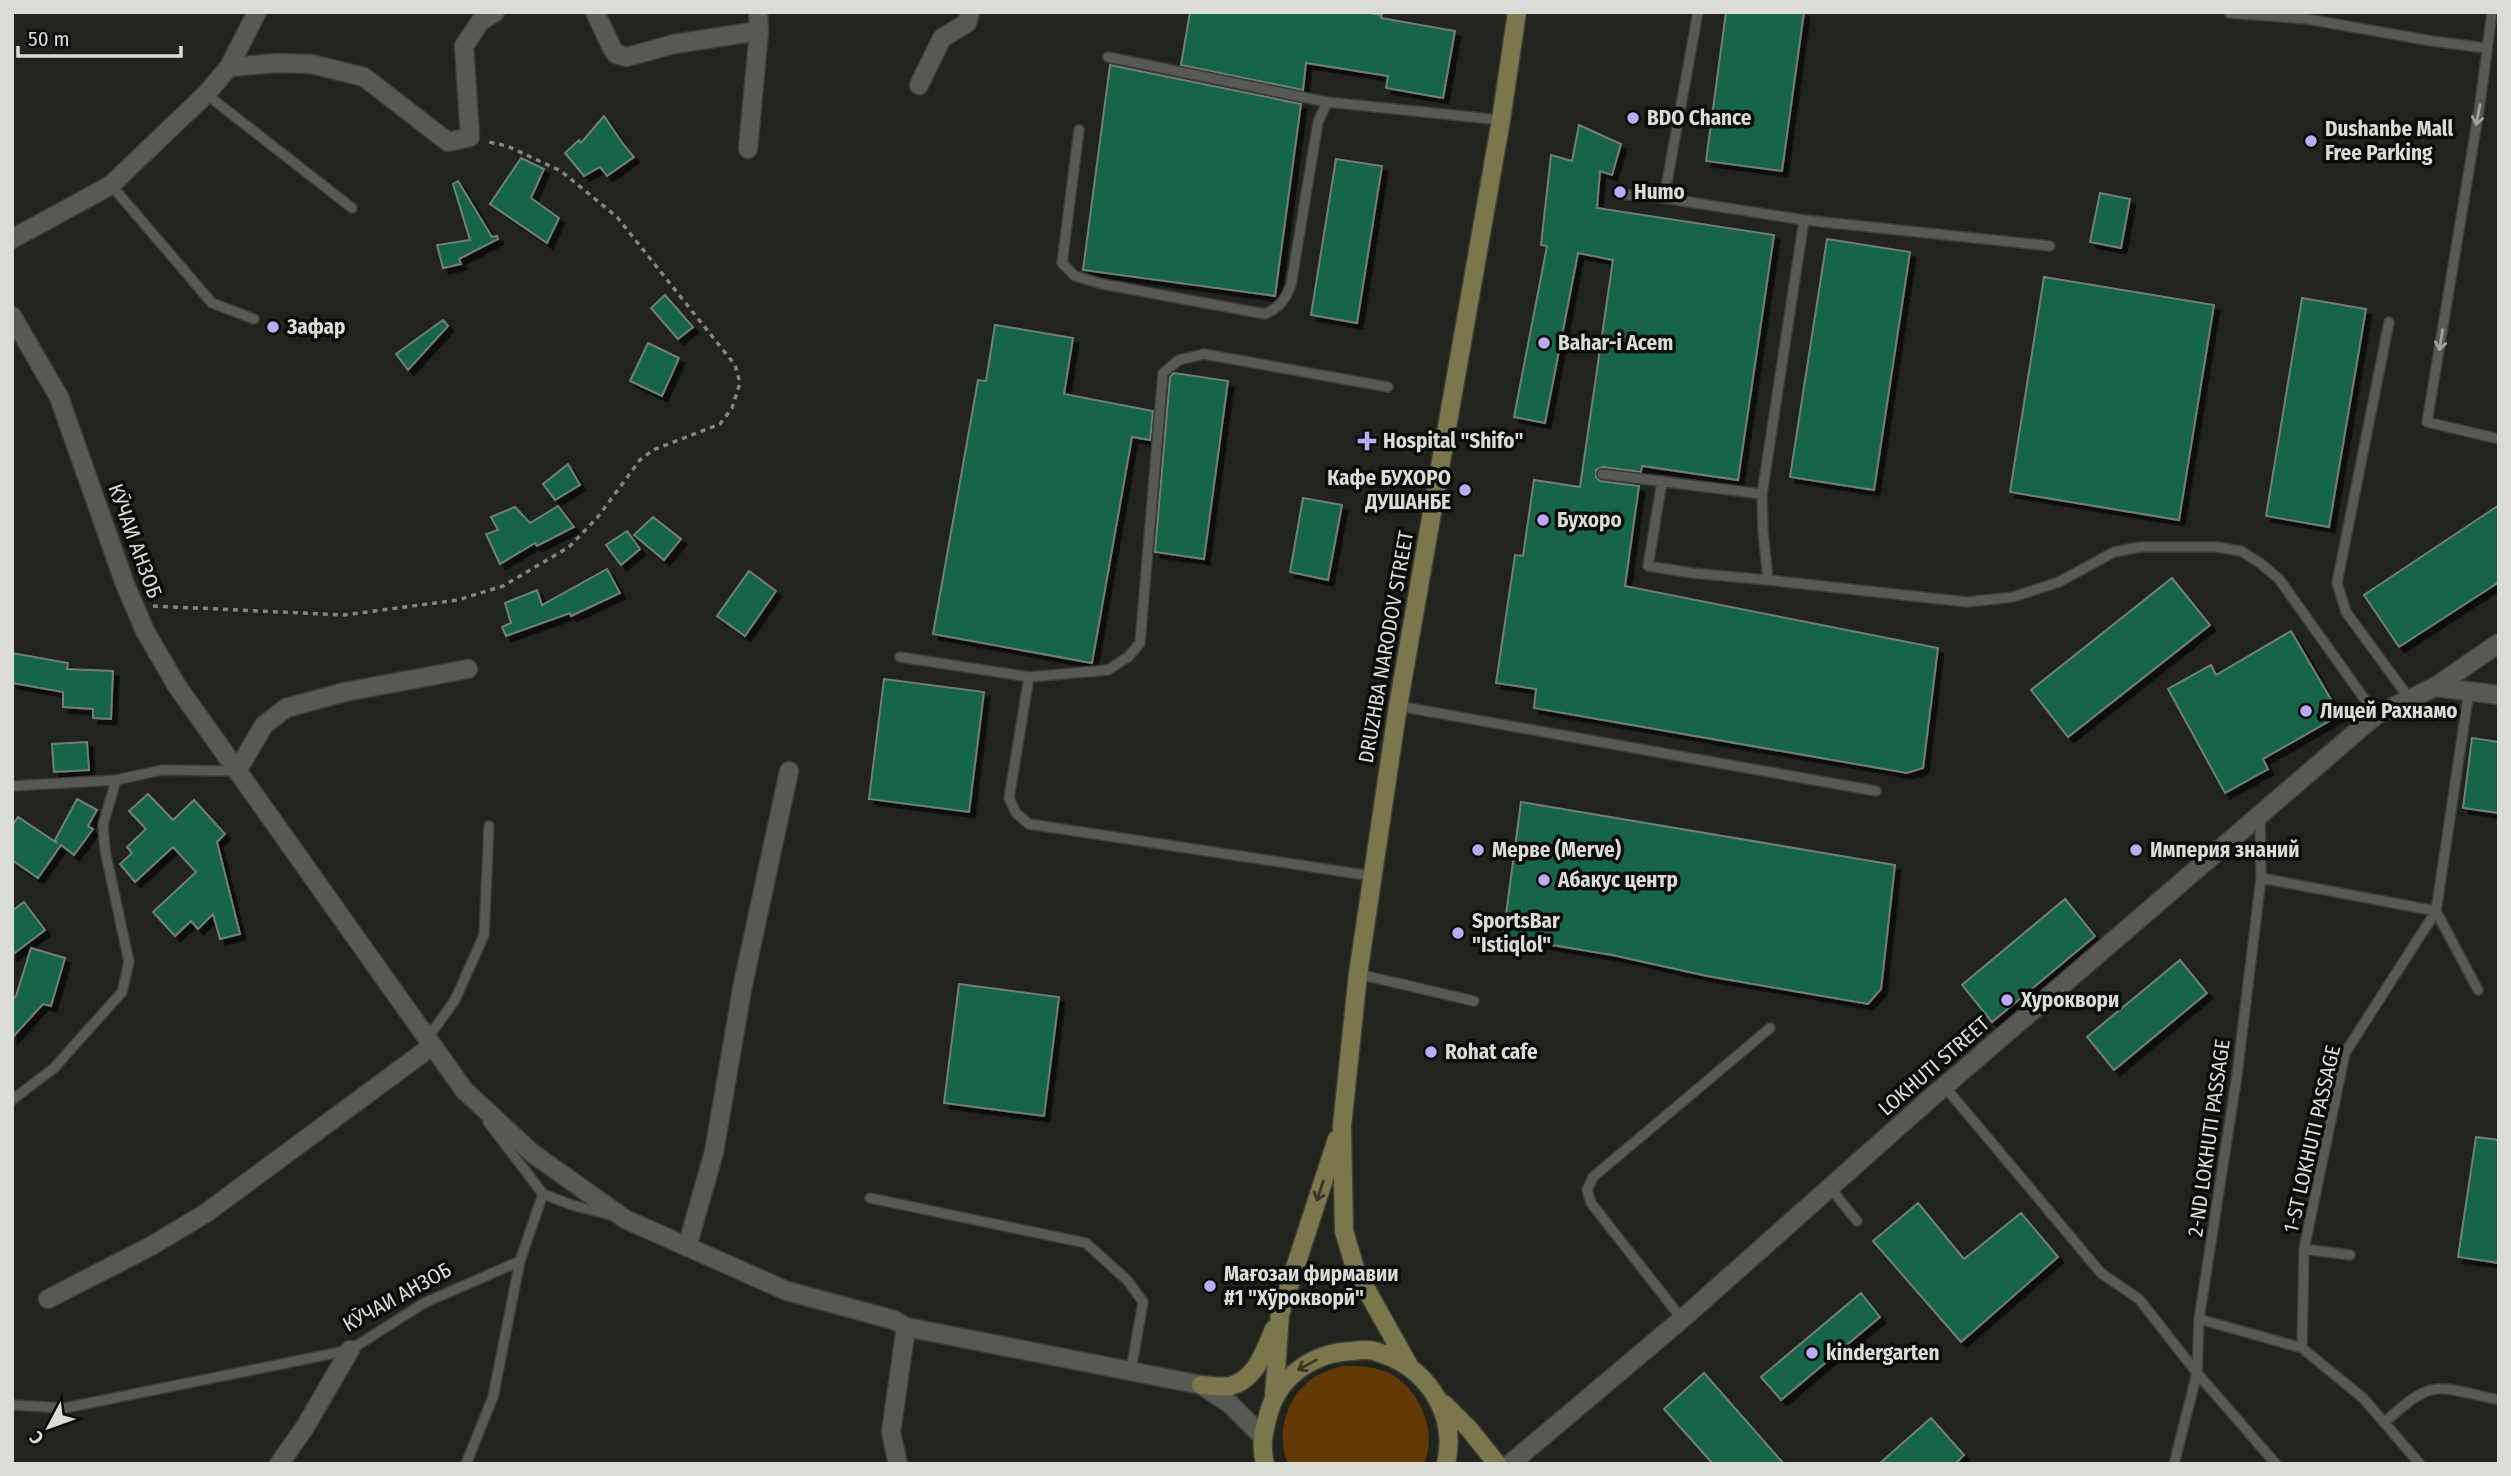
<svg xmlns="http://www.w3.org/2000/svg" width="2511" height="1476" font-family="'Fira Sans Condensed',sans-serif">
  <style>
    .green { fill: #623804 }
    .building { fill: #166548; stroke: #737d78; stroke-width: 2; filter: url(#shadow) }
    .lines { fill: none; stroke-linecap: round; stroke-linejoin: round }
    .service-casing { stroke: #3c3f39; stroke-width: 12 }
    .minor-casing { stroke: #3c3f39; stroke-width: 21 }
    .tertiary-casing { stroke: #3c3f39; stroke-width: 21 }
    .secondary-casing { stroke: #3c3f39; stroke-width: 21 }
    .path { stroke: #82857f; stroke-width: 3.5; stroke-dasharray: 5 5; stroke-linecap: butt }
    .service { stroke: #565a52; stroke-width: 9 }
    .minor { stroke: #565a52; stroke-width: 18 }
    .tertiary { stroke: #565a52; stroke-width: 18 }
    .secondary { stroke: #7b764b; stroke-width: 18 }
    .oneway { stroke: #9fa29c }
    .oneway2 { stroke: #383724 }
    .poi-dot { fill: #bcaaf5; stroke: #0b0d0a; stroke-width: 2.5 }
    .labels { text-anchor: middle; dominant-baseline: central; stroke-width: 7; stroke-linejoin: round; paint-order: stroke }
    .poi-label { font-size: 21px; font-weight: bold; fill: #dadcd8; stroke: #0b0d0a; text-anchor: start }
    .street-label { font-size: 21px; fill: #dadcd8; stroke: #0b0d0a }
  </style>
  <defs>
    <filter id="shadow"><feDropShadow dx="5.5" dy="5.5" stdDeviation="0" flood-color="#0009"/></filter>
  </defs>
  <rect width="100%" height="100%" fill="#21241d"/>
  <path class="green" d="M1343,1366C1359,1366 1376,1366 1391,1374C1420,1390 1438,1432 1424,1464H1288C1274,1431 1289,1388 1322,1373C1328,1370 1336,1368 1343,1366Z"/>
  <path class="building" d="M1190,12H1363L1382,15L1381,18L1455,31L1443,98L1386,88L1388,76L1306,63L1303,90L1181,65Z
    M1726,12H1804L1782,171L1706,161Z
    M1110,65L1301,104L1275,296L1083,270Z
    M604,116L623,144L634,157L607,176L600,167L584,176L565,153L579,140L581,143Z
    M1579,125L1621,144L1612,175L1600,171L1597,208L1774,235L1738,480L1642,466L1641,472L1603,467L1596,470V477L1600,481L1639,486L1625,586L1938,648L1923,768L1907,773L1534,708L1536,689L1496,683L1515,555L1523,556L1534,480L1580,487L1613,260L1578,253L1545,423L1514,417L1547,246L1541,245L1551,155L1572,161Z
    M521,158L544,169L531,198L559,218L547,243L490,204Z
    M1336,159L1382,166L1357,323L1311,315Z
    M458,181L492,237L497,236L498,239L459,259L461,264L443,268L437,245L470,240L453,184Z
    M2100,193L2130,199L2121,248L2090,242Z
    M1827,239L1910,252L1874,490L1790,477Z
    M2044,277L2214,305L2179,520L2010,492Z
    M665,295L693,327L678,339L651,308Z
    M2302,298L2366,309L2329,527L2266,516Z
    M443,320L448,326L408,370L396,354Z
    M995,325L1073,338L1064,394L1153,411L1150,440L1132,437L1092,663L933,634L978,380L986,381Z
    M648,343L679,358L662,396L630,381Z
    M1174,373L1228,381L1204,559L1155,552L1170,377Z
    M568,464L580,485L555,500L543,484Z
    M1303,498L1342,505L1328,580L1290,572Z
    M2499,505V582L2399,647L2364,595Z
    M558,506L574,527L537,546L535,543L500,564L486,534L498,530L491,517L515,507L530,523Z
    M653,517L681,539L664,560L634,535Z
    M627,531L640,549L621,565L606,545Z
    M607,569L620,593L571,616L570,613L506,636L502,627L511,623L505,603L537,590L542,605Z
    M749,571L776,591L745,636L717,616Z
    M2172,578L2210,625L2068,737L2031,690Z
    M2291,631L2340,715L2263,759L2268,769L2225,793L2168,689L2211,665L2216,675Z
    M12,653L68,663L67,669L113,671L111,719L93,718V709L63,707V692L12,683Z
    M884,679L984,692L969,812L869,799Z
    M2472,738L2499,742V813L2463,808Z
    M87,742L89,770L54,772L52,744Z
    M148,794L173,820L194,800L225,834L217,842L240,934L220,939L213,914L198,929L191,921L175,936L153,912L196,872L173,847L135,882L120,864L132,853L127,847L146,829L129,811Z
    M77,799L97,810L88,826L93,829L74,855L61,845L38,878L12,860V826L18,817L57,843L55,840Z
    M1521,802L1895,865L1881,989L1868,1004L1707,976L1612,955L1503,937Z
    M2065,899L2095,936L1992,1022L1962,985Z
    M24,902L45,930L12,955V911Z
    M31,948L65,958L51,1006L43,1004L12,1038V1000L16,996Z
    M2180,960L2207,993L2114,1070L2087,1037Z
    M959,984L1059,997L1044,1116L944,1103Z
    M2476,1137L2499,1140V1263L2458,1257Z
    M1918,1203L1964,1259L2021,1213L2058,1257L1961,1342L1873,1241Z
    M1861,1293L1880,1317L1781,1400L1761,1377Z
    M1704,1373L1784,1464H1713L1664,1409Z
    M1931,1418L1964,1455L1955,1464H1879Z"/>
  <g class="lines">
    <g class="service-casing">
      <path id="service" d="M2492,12L2480,104L2427,422L2499,439
        M2229,13L2307,19L2432,41L2486,48
        M1108,57L1327,102
        M206,94L352,208
        M1079,130L1062,263L1075,276L1102,284L1265,314C1280,307 1285,300 1291,285L1318,122L1327,102L1501,120
        M111,185L212,303L254,319
        M1620,194L1664,198L1804,220L1762,494
        M1664,198L1698,12
        M1804,220L2050,246
        M2389,322L2337,583L2346,612L2409,698
        M1602,474L1762,494L1763,531L1768,580L1967,602L2013,597L2059,582L2114,552L2140,547H2217L2241,551L2260,563L2279,579L2376,715
        M1662,481L1648,566L1692,573L1768,580
        M900,657L1029,677L1108,670L1128,657L1140,643L1163,373L1179,360L1204,354L1388,387
        M1029,677L1009,798L1016,813L1029,824L1372,876
        M1398,706L1876,791
        M12,786L116,780
        M2261,878L2436,911L2478,990
        M1358,974L1474,1001
        M427,1039L455,1000L484,935L489,826
        M1945,1087L2101,1273L2139,1299L2197,1373L2276,1464
        M12,1100L54,1068L122,992L129,962L105,850L103,825L116,780L162,770L235,771
        M1830,1188L1857,1221
        M543,1194L572,1205L610,1215
        M870,1198L1086,1243L1128,1281L1143,1302L1131,1370
        M2304,1249L2350,1255
        M1682,1319L1591,1203L1587,1190L1593,1177L1770,1028
        M2199,1319L2302,1348L2304,1249L2345,1053L2436,911L2469,691
        M2302,1348L2363,1398L2420,1464
        M12,1405L65,1408L350,1350L424,1303L520,1261L543,1194L488,1122
        M2385,1422C2435,1376 2436,1387 2499,1400
        M466,1464L493,1397L520,1261
        M2174,1464L2197,1373L2199,1319L2237,1075L2261,878L2260,815"/>
    </g>
    <g class="minor-casing">
      <path id="minor" d="M595,12L612,48L616,54L627,57L674,44L759,31L758,12
        M229,67L278,63L311,64L364,77L448,142L470,137L464,46L480,22L495,12
        M919,85L942,38L967,23L970,12
        M748,149L759,31
        M12,239L111,185L206,94L229,67L257,12
        M2435,687L2499,695
        M237,771L264,725L286,708L345,692L468,669
        M687,1247L714,1152L743,984L789,771
        M48,1299L151,1246L206,1213L432,1046
        M279,1464L305,1427L350,1350
        M898,1464L891,1432L906,1327"/>
    </g>
    <g class="tertiary-casing">
      <path id="tertiary" d="M12,316L59,397L125,584L145,631L177,686L464,1090L532,1153L625,1219L787,1291L894,1320L906,1327L1201,1385L1230,1404L1262,1436
        M1510,1464L1682,1319L1925,1103L2376,715L2435,687L2499,643"/>
    </g>
    <g class="secondary-casing">
      <path id="secondary" d="M1408,1364L1356,1271L1344,1231L1342,1126L1358,974L1398,706L1501,120L1517,12
        M1201,1385C1210,1385 1221,1388 1230,1386C1256,1380 1265,1350 1274,1329
        M1274,1397L1280,1314L1337,1139
        M1444,1404L1470,1430L1497,1464
        M1265,1464C1260,1445 1264,1430 1269,1412C1280,1375 1315,1352 1353,1351C1360,1350 1368,1349 1374,1351C1425,1365 1458,1411 1446,1464"/>
    </g>
    <path class="path" d="M153,606L344,615L458,600L503,586L569,547L597,518L640,460L653,450L720,424L732,408L740,383L735,365L617,217L561,171L507,146L489,142"/>
    <use href="#service" class="service"/>
    <use href="#minor" class="minor"/>
    <use href="#tertiary" class="tertiary"/>
    <use href="#secondary" class="secondary"/>
  </g>
  <defs><path id="oneway-shaft" d="M-6 0H5M1.5-3L5.5 0L1.5 3" fill="none" stroke-width="1.6" stroke-linecap="round" stroke-linejoin="round" transform="scale(1.75)"/></defs>
  <g class="oneway">
    <use href="#oneway-shaft" transform="translate(2478 115) rotate(101)"/>
    <use href="#oneway-shaft" transform="translate(2441 340) rotate(99)"/>
  </g>
  <g class="oneway2">
    <use href="#oneway-shaft" transform="translate(1320 1191) rotate(108)"/>
    <use href="#oneway-shaft" transform="translate(1307 1365) rotate(151)"/>
  </g>
  <g class="poi-dot">
    <circle cx="1633" cy="118" r="7"/>
    <circle cx="2311" cy="141" r="7"/>
    <circle cx="1620" cy="192" r="7"/>
    <circle cx="273" cy="327" r="7"/>
    <circle cx="1544" cy="343" r="7"/>
    <path d="M1363.5 430.5h7v7h7v7h-7v7h-7v-7h-7v-7h7z"/>
    <circle cx="1465" cy="490" r="7"/>
    <circle cx="1543" cy="520" r="7"/>
    <circle cx="2306" cy="711" r="7"/>
    <circle cx="1478" cy="850" r="7"/>
    <circle cx="2136" cy="850" r="7"/>
    <circle cx="1544" cy="880" r="7"/>
    <circle cx="1458" cy="933" r="7"/>
    <circle cx="2007" cy="1000" r="7"/>
    <circle cx="1431" cy="1052" r="7"/>
    <circle cx="1210" cy="1286" r="7"/>
    <circle cx="1812" cy="1353" r="7"/>
  </g>
  <g class="labels">
    <g class="poi-label">
      <text x="1647" y="118">BDO Chance</text>
      <text x="2325" y="129">Dushanbe Mall<tspan x="2325" dy="24">Free Parking</tspan></text>
      <text x="1634" y="192">Humo</text>
      <text x="287" y="327">Зафар</text>
      <text x="1558" y="343">Bahar-i Acem</text>
      <text x="1383" y="441">Hospital "Shifo"</text>
      <text x="1451" y="478" text-anchor="end">Кафе БУХОРО<tspan x="1451" dy="24">ДУШАНБЕ</tspan></text>
      <text x="1557" y="520">Бухоро</text>
      <text x="2320" y="711">Лицей Рахнамо</text>
      <text x="1492" y="850">Мерве (Merve)</text>
      <text x="2150" y="850">Империя знаний</text>
      <text x="1558" y="880">Абакус центр</text>
      <text x="1472" y="921">SportsBar<tspan x="1472" dy="24">"Istiqlol"</tspan></text>
      <text x="2021" y="1000">Хуроквори</text>
      <text x="1445" y="1052">Rohat cafe</text>
      <text x="1224" y="1274">Мағозаи фирмавии<tspan x="1224" dy="24">#1 "Хӯрокворӣ"</tspan></text>
      <text x="1826" y="1353">kindergarten</text>
    </g>
    <g class="street-label">
      <text transform="translate(135 541) rotate(70)">КӮЧАИ АНЗОБ</text>
      <text transform="translate(1386 647) rotate(-80)">DRUZHBA NARODOV STREET</text>
      <text transform="translate(1934 1066) rotate(-41)">LOKHUTI STREET</text>
      <text transform="translate(2209 1138) rotate(-82)">2-ND LOKHUTI PASSAGE</text>
      <text transform="translate(2312 1139) rotate(-77)">1-ST LOKHUTI PASSAGE</text>
      <text transform="translate(397 1297) rotate(-29)">КӮЧАИ АНЗОБ</text>
    </g>
  </g>
  <rect width="2511" height="1476" fill="none" stroke="#dadcd8" stroke-width="28"/>
  <g transform="translate(49 1427) rotate(229)" stroke="#0b0d0a" stroke-width="5" paint-order="stroke">
  <path d="M0-5L12 26L0 18L-12 26Z" fill="#dadcd8"/>
  <text y="-10" font-size="19" font-weight="bold" text-anchor="middle" fill="#dadcd8">С</text>
  </g>
  <path d="M18 46v10h163v-10" fill="none" stroke="#dadcd8" stroke-width="3.5"/>
  <text x="28" y="46" font-size="21" fill="#dadcd8" stroke="#0b0d0a" stroke-width="5" paint-order="stroke">50 m</text>
</svg>
